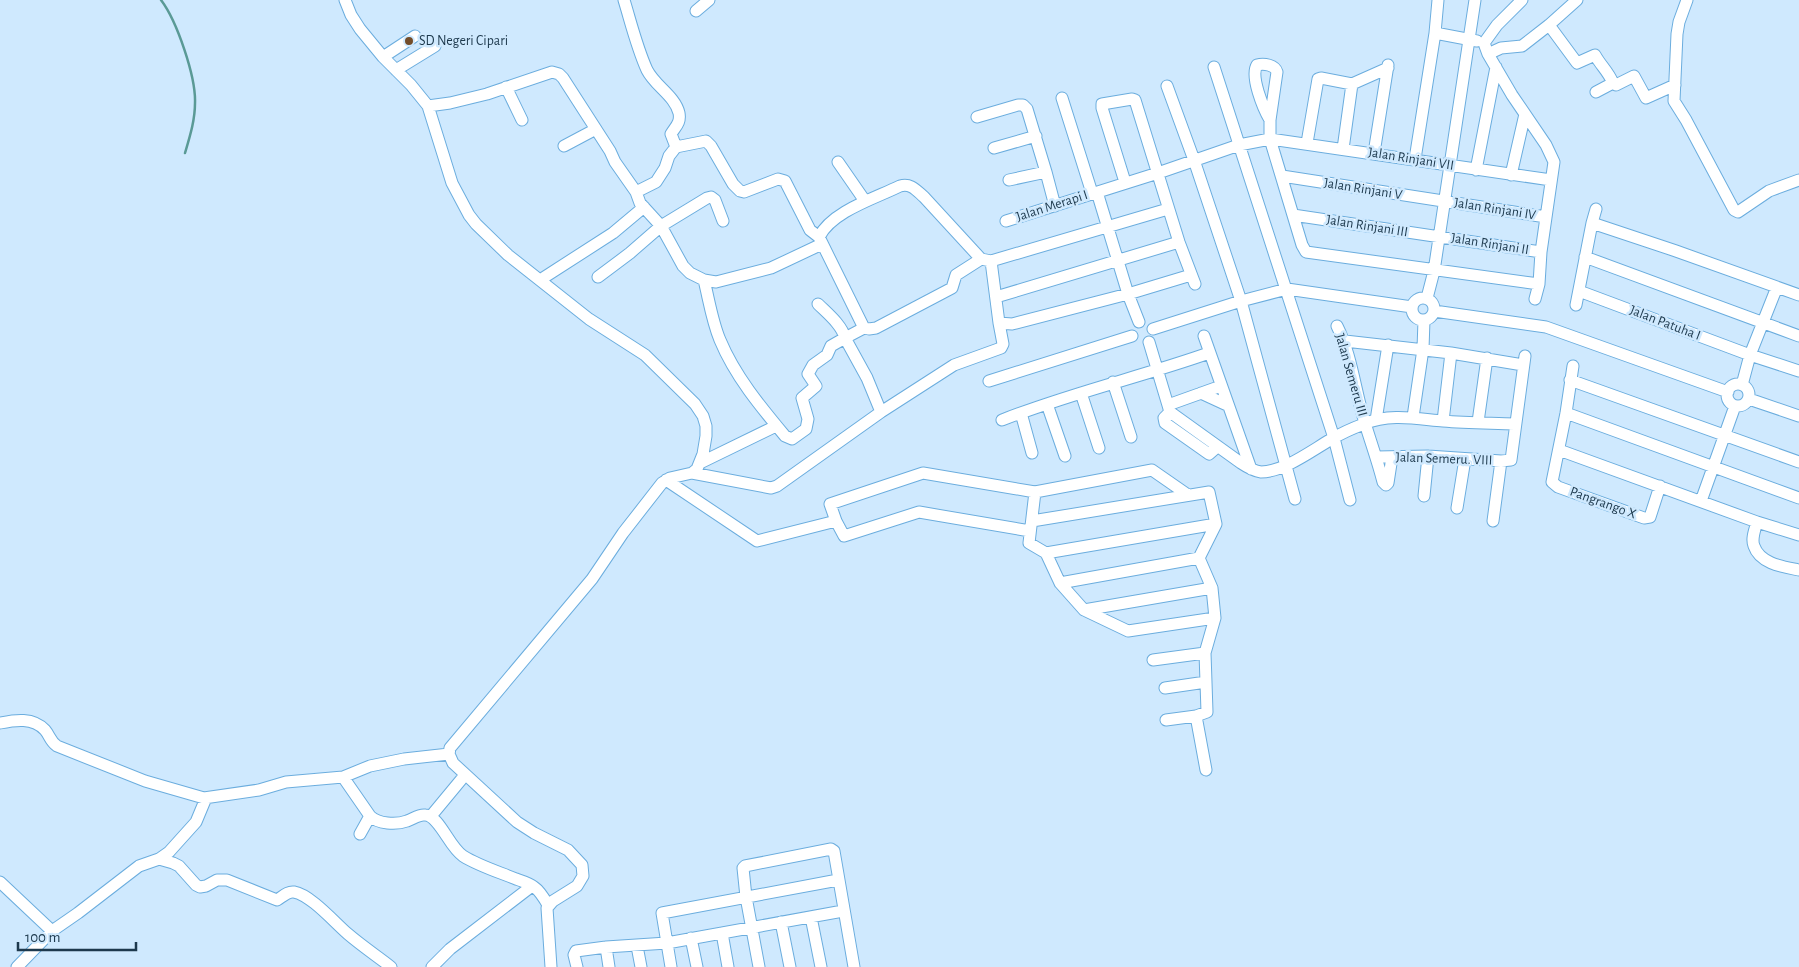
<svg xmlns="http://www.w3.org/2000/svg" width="1799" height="967" font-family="'Alegreya Sans',sans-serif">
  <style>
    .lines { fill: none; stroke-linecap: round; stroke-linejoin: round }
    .stream { stroke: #5a9a96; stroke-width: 2.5 }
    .minor-casing { stroke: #6badde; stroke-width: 13 }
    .minor { stroke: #fff; stroke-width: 11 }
    .poi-dot { fill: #734d2a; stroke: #cfe9fe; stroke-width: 2 }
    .labels { text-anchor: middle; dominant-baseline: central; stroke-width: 5; stroke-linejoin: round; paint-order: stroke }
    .poi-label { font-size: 14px; fill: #1d394d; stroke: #cfe9fe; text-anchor: start }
    .street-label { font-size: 14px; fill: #1d394d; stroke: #cfe9fe }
  </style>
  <rect width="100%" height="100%" fill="#cfe9fe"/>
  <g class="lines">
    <path class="stream" d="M161,0C177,21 196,77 195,103C195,120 190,136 185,153"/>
    <g class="minor-casing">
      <path id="minor" d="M345,0L351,15L360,29L383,57L411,85L428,106L452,183L469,215L476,224L508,255L589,319L645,355L695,404L703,416L706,426V436L703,454L697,469L692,473L670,478L662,483L623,533L592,579L450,748L449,754L453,763L517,822L534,833L568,850L582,865L583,876L577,886L553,901L547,908L551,967
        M624,0C631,23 637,48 647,70C655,86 675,96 679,113C681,123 675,127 671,134L676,147
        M1687,0L1679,22L1677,34L1674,101L1686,120L1734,210L1738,212L1769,191L1799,180
        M696,11L709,0
        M1549,25L1577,63L1595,55C1601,66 1608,71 1613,83
        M1435,33L1477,41
        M1484,43L1488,54L1512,95L1546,145L1554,162L1541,252L1539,284L1535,299
        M1484,43L1497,25L1522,0
        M1488,54L1501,48L1522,46L1549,25L1577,0
        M383,57L415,36
        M1214,67L1334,438L1350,500
        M396,70L435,46
        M1167,86L1194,160L1241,301L1295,499
        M506,87L522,120
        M1596,92L1613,83L1616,85L1634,76L1646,98L1675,85
        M1062,98L1092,193
        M428,106L450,103L487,94L552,72L559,74L563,78L610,151L615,162L636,192L640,203L661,226L683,266L690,273L704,280L716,282L771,268L822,244
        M977,117L1018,105H1023L1027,109L1046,172L1055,206
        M1270,120C1263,108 1250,76 1257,65C1264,63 1275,65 1277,72L1270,120V139L1302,245L1306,252L1539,284
        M1307,143L1318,79L1321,78L1352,84L1388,68
        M564,146L596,129
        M994,148L1036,136
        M1343,149L1352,84
        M1374,153L1388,65
        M1415,159L1435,33L1438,0
        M838,162L865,201
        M1476,170L1496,67
        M1511,175L1525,114
        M1282,176L1546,217
        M1009,180L1046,172
        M1125,182L1102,108V104L1132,99L1135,100L1179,242L1195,284
        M636,192L656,182L665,168L669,156L676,147L706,141L711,146L733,184L740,191L744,192L778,179L785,181L810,230L819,237
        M1097,192L1128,294L1139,322
        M1293,215L1541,252
        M1006,221L1158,173L1239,145L1270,139L1551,180
        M1592,223L1676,251L1799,295
        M1585,257L1799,336
        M981,259L956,275L952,288L876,328L869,329L864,328L819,237C832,211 876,198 900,186C911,183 916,190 924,197L981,259L991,261L1168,209
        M991,261L999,323L1012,324L1128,294L1191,275
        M598,277L630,253L661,226L707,198L711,197L715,200L723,221
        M540,280L613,233L644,207
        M704,280C709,300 712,321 720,340C735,376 760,406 785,436L792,439L806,429L808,419L802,398L816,386L808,374L813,365L827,355L831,346L845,338L867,378L881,412
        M1579,291L1750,355L1799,371
        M996,297L1179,242
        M1427,298L1434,271L1475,0
        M1412 309a11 11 0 1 1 22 0a11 11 0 1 1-22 0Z
        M818,304C827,313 842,325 845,338L864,328
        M1576,305L1592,223L1596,209
        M1434,311L1546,327L1728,392
        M1337,326C1352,356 1355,391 1365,423C1371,443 1378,462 1383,482L1386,485
        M1153,329L1241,301L1287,289L1412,307
        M1204,336L1251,469
        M1345,341L1451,353L1523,365
        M1149,342L1170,412L1241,463C1247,467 1253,471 1261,472C1283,472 1311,451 1330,440C1340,434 1353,428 1364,424C1389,413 1418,419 1443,421C1467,423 1491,423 1515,424
        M1573,366L1566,413L1552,482L1558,487L1644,518L1650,517L1660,486
        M1570,380L1799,462
        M989,381L1132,336
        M1113,382L1131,437
        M1727 395a11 11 0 1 1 22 0a11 11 0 1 1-22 0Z
        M1742,385L1750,355L1777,287
        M1081,393L1099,448
        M1201,393L1227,405
        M1749,399L1799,416
        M1047,404L1065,456
        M1168,405L1221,386
        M1170,412L1164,418L1165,423L1209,454L1217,447
        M1021,413L1032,453
        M1566,413L1799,498
        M1413,417L1423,349L1424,320
        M1002,420C1070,393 1141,377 1209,353
        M1376,420L1388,345
        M1443,421L1451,353
        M1478,422L1487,358
        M1559,450L1757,522L1799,535
        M1377,457L1428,456L1501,461L1511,460L1525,356
        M700,463L776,426
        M692,473L771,488L777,486L881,412L954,365L1001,348L1003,344L999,323
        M666,480L757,541L836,521L844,536L919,512L1030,531
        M1386,485L1388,483L1392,457
        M1035,492L1152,470L1188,495
        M1424,496L1428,456
        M1701,501L1735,406
        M1457,508L1465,459
        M836,521L830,504L923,473L1035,492L1029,543L1046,553L1060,583L1084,610L1128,631L1215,618L1212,588
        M1032,521L1209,492L1216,524L1046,553
        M1493,521L1501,461
        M1757,522C1755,529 1751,539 1754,546C1760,564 1784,567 1799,570
        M1060,583L1199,558L1216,524
        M1084,610L1212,588L1199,558
        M1153,660L1205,653
        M1165,688L1206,682
        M1196,716L1207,712L1205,653L1215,618
        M1166,720L1196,716L1206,770
        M0,723C15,720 33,717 45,730C50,736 50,741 57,746L145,781L204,798L259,790L286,782L343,777L370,766L404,759L449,754
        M343,777L370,816L360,834
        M370,816C378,824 396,825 407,821C413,819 419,814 425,815C439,815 449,847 463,856C479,866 499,872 516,879C522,881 529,883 534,887C540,891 544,898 548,905
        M431,816L465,775
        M159,859L169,852L196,822L206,798
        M0,882L52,931
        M811,917L821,967
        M781,922L790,967
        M722,933L728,967
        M691,938L697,967
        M637,946L641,967
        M606,947L609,967
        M17,967L52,931L78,913L139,866L159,859L173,863L179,866L196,885L200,887L206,886L217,880H227L277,900C282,897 288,891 294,892C311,895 335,923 348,934C362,946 377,956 391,967
        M432,967L450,949L532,886
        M577,967L574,955L576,951L606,947L667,943L843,911
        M671,967L662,913L838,880
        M759,967L746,897L743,868L745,866L831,849L834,851L854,967"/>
    </g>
    <use href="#minor" class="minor"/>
  </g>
  <circle class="poi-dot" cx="409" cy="41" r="5"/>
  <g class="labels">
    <g class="poi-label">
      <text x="419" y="41">SD Negeri Cipari</text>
    </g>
    <g class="street-label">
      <text transform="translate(1411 159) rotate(9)">Jalan Rinjani VII</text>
      <text transform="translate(1363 189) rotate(9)">Jalan Rinjani V</text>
      <text transform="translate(1052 206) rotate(-18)">Jalan Merapi I</text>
      <text transform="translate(1495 209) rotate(9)">Jalan Rinjani IV</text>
      <text transform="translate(1367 226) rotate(9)">Jalan Rinjani III</text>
      <text transform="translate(1490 244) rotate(9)">Jalan Rinjani II</text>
      <text transform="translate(1665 323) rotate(21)">Jalan Patuha I</text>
      <text transform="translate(1351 375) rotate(74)">Jalan Semeru III</text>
      <text transform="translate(1444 459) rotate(2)">Jalan Semeru. VIII</text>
      <text transform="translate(1603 503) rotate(20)">Pangrango X</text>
    </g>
  </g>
  <path d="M18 942v8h118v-8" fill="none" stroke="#1d394d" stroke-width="2.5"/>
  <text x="25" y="942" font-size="15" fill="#1d394d" stroke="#cfe9fe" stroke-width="4" paint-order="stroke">100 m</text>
</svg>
